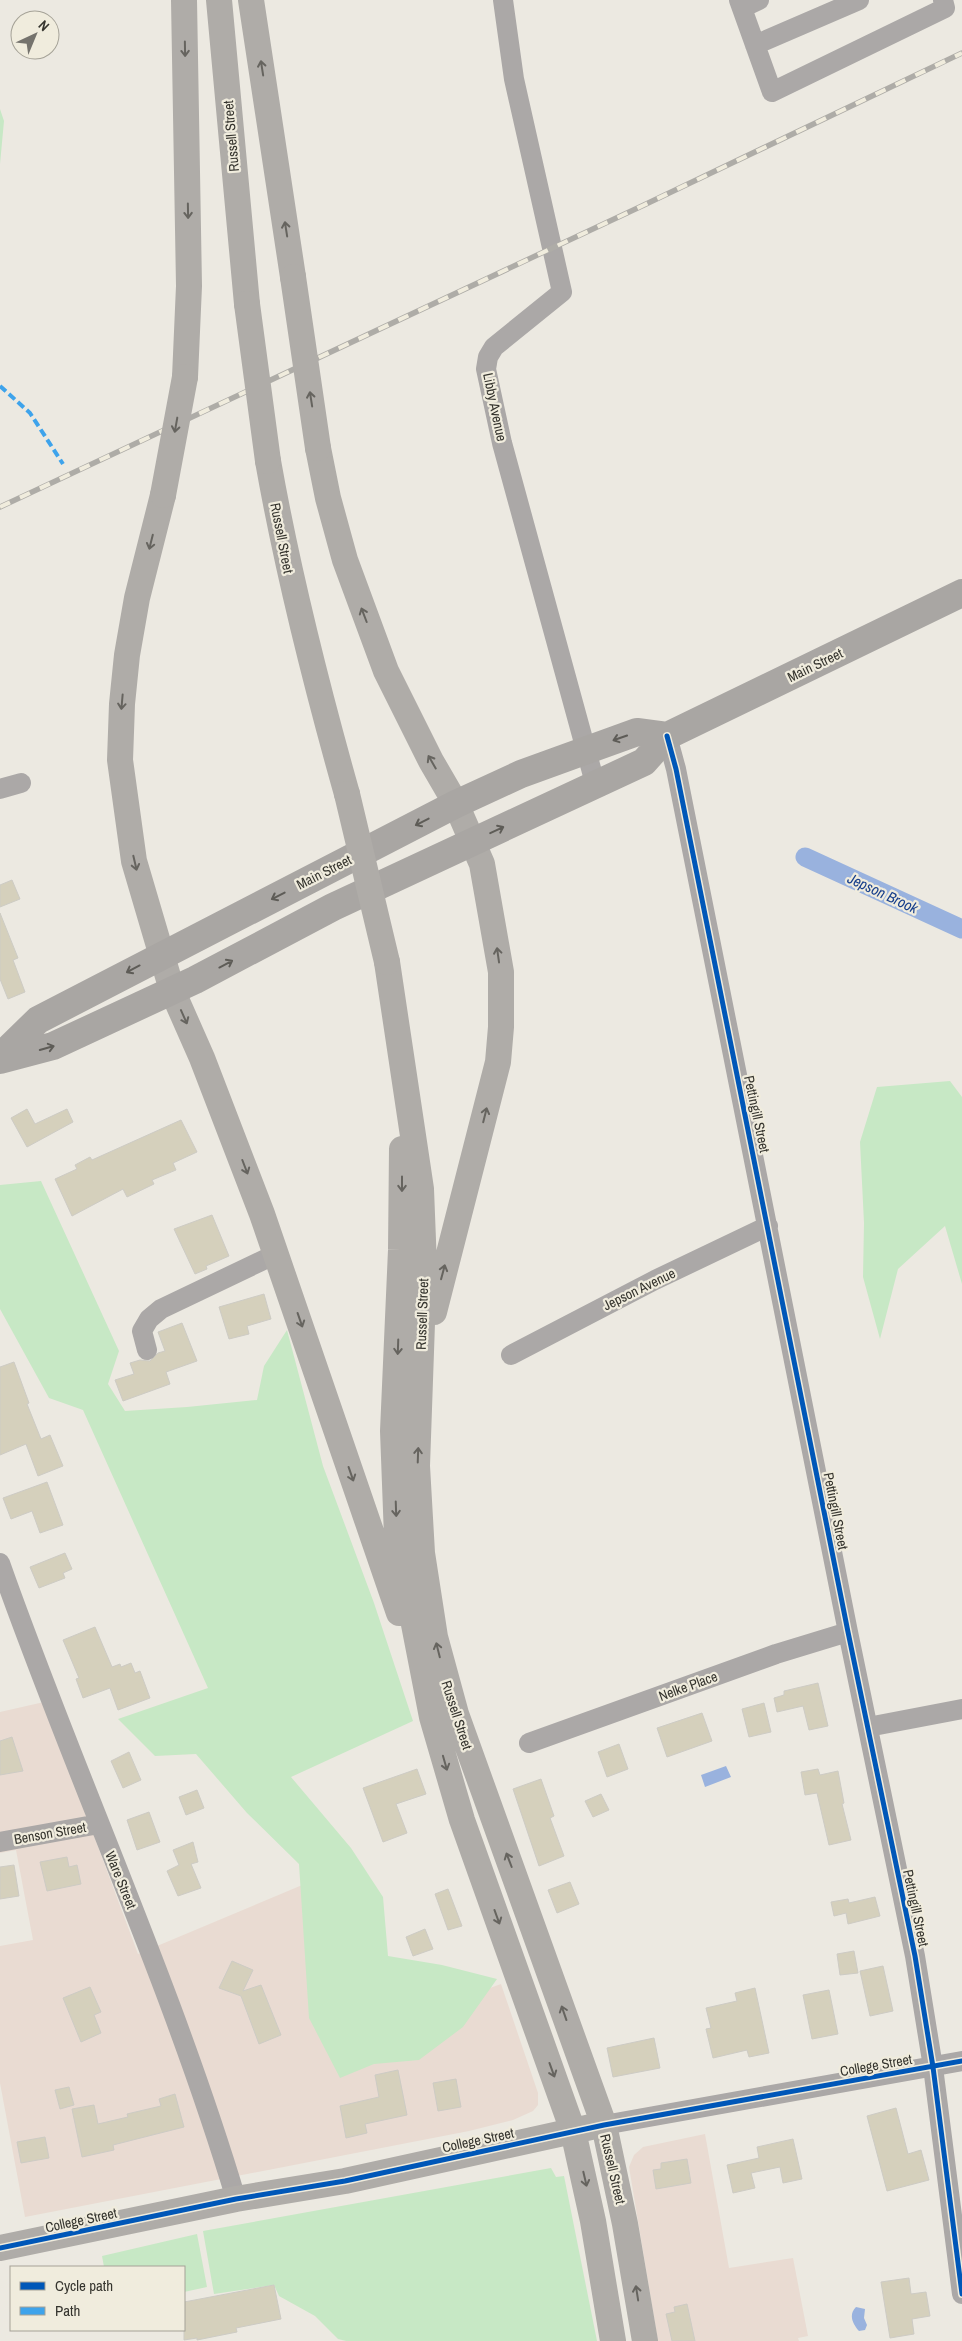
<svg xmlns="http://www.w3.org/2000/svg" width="962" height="2341" font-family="'Archivo Narrow',sans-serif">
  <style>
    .education { fill: #e9dbd2 }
    .green { fill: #c7e8c5 }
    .water { fill: #99b2de }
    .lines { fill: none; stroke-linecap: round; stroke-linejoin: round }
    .canal { stroke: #99b2de; stroke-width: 19 }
    .building { fill: #d5d0bc; stroke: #cdcbc4 }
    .minor { stroke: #aba8a7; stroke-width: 20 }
    .major { stroke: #afaca8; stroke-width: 26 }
    .highway { stroke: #a9a6a3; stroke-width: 28 }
    .rail-casing { stroke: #aeaca7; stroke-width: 5.5 }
    .rail { stroke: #f0ecdd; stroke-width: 4; stroke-dasharray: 11; stroke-linecap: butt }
    .major-bridge { stroke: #afaca8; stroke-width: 26 }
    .quiet { stroke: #3ea3eb; stroke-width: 4; stroke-dasharray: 8 4; stroke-linecap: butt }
    .cycleway-casing { stroke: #f0ecdd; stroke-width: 8 }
    .cycleway { stroke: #0057b8; stroke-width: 5 }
    .oneway { stroke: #66645f }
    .oneway2 { stroke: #5e5c57 }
    .labels { text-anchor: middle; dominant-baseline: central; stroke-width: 4.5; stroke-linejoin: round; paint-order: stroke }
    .street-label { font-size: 14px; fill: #35342e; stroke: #f0ecdd }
    .water-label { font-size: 15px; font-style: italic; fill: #173f8c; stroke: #f0ecdd }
  </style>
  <rect width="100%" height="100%" fill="#ece9e1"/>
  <path class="education" d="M44,1702L138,1954L307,1883L363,2034L501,1984L538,2093V2105L533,2111L513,2120L469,2131L25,2217L0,2083V1946L33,1940L16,1850L0,1853V1712Z
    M705,2134L729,2268L793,2258L808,2336L798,2338L799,2341H658L629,2167L634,2155L643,2147Z"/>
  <path class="green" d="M0,109L4,121L0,164Z
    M950,1081L962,1097V1284L945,1226L898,1269L880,1339L863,1277L864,1223L860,1142L877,1087Z
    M41,1181L119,1351L108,1384L125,1411L187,1407L257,1400L264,1366L287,1330L323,1466L374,1603L413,1721L291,1777L351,1848L383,1897L388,1956L442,1965L497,1979L463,2027L419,2060L374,2064L340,2078L309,2018L299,1864L247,1813L196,1754L155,1756L118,1719L208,1688L83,1410L49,1398L0,1309V1185Z
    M551,2168L556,2177L564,2176L597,2341H346L338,2339L315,2316L279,2296L274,2285L214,2294L203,2231Z
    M197,2234L207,2287L184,2292V2267H104L102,2256Z"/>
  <path class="water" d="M726,1766L731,1777L705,1787L701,1775Z
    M856,2307L865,2309L864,2318L867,2325L865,2330L859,2331C853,2324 848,2315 856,2307Z"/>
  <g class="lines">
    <path class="canal" d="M805,857L962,929"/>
  </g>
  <path class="building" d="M12,880L20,899L0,907V885Z
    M0,913L18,958L13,960L25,992L8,999L0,979Z
    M27,1109L35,1124L67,1109L73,1122L27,1147L11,1118Z
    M181,1120L197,1152L173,1163L176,1170L152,1180L154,1184L127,1197L123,1189L72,1216L55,1179L77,1169L75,1165L90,1157L92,1160Z
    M212,1215L229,1256L206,1266L207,1269L195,1274L174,1229Z
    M264,1294L271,1319L247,1326L249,1334L229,1339L219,1307Z
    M182,1323L197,1361L166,1372L170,1384L123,1401L115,1380L134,1374L130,1363L140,1360L150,1361L158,1353L165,1351L158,1332Z
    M14,1362L29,1403L27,1404L41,1439L50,1435L63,1466L38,1476L26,1444L0,1455V1367Z
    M47,1482L63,1525L40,1533L32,1511L11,1519L3,1498Z
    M65,1553L72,1569L63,1573L65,1578L39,1588L30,1567Z
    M95,1627L112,1667L120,1664L121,1667L131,1663L135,1673L140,1671L150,1698L118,1710L110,1688L83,1698L76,1679L79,1678L63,1640Z
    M818,1683L828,1726L809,1730L803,1706L777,1712L774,1698L784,1695V1691Z
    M764,1703L771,1732L749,1737L742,1709Z
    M702,1713L712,1741L667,1757L657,1728Z
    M12,1737L23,1771L0,1775V1741Z
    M619,1744L628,1769L607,1777L598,1752Z
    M129,1752L141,1780L123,1788L111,1761Z
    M417,1769L426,1794L396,1804L407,1833L383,1842L363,1788Z
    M818,1769L820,1775L838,1771L844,1803L842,1804L851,1840L829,1845L817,1793L805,1795L801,1772Z
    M541,1779L554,1816L550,1818L564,1856L539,1866L513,1789Z
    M197,1790L204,1808L186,1815L179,1797Z
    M601,1794L609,1810L593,1817L585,1801Z
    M149,1812L160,1842L137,1850L127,1820Z
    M193,1842L198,1862L191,1864L201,1888L178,1896L167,1871L179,1865L173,1850Z
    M67,1857L69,1867L77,1865L81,1884L47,1891L40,1862Z
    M14,1865L19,1896L0,1899V1867Z
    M570,1882L579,1904L557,1913L548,1890Z
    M448,1889L462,1926L448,1930L435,1894Z
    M875,1897L880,1916L848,1924L846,1913L834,1916L831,1902L848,1899L849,1903Z
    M425,1929L433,1949L413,1956L406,1937Z
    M854,1951L858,1973L840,1975L837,1954Z
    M232,1961L253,1970L243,1991L261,1985L281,2035L259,2044L241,1996L219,1988Z
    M883,1966L893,2011L870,2016L860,1971Z
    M90,1987L101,2012L94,2015L101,2033L81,2042L63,1998Z
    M755,1988L769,2053L749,2057L747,2050L713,2058L706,2029L711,2028L706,2008L737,2001L735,1993Z
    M829,1990L838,2034L812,2039L803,1995Z
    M654,2038L660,2068L613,2077L607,2048Z
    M398,2070L407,2115L365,2124L367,2133L346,2138L340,2106L379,2097L375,2075Z
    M456,2079L461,2107L438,2111L433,2083Z
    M69,2087L74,2105L60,2109L55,2090Z
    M175,2094L184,2127L113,2145L114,2150L82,2157L72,2109L94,2105L98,2124L128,2117L127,2114L161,2106L159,2099Z
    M896,2108L908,2154L921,2150L929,2180L887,2191L867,2116Z
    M45,2137L49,2158L21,2163L17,2142Z
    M793,2139L802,2179L783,2183L780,2167L751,2173L755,2188L733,2193L727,2165L759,2158L757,2147Z
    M687,2159L691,2183L656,2189L653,2170L661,2169V2163Z
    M909,2278L911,2294L926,2292L930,2316L912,2319L914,2334L890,2338L881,2282Z
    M274,2285L281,2319L236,2328L237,2332L197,2340V2338L184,2340V2302Z
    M687,2304L695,2341H672L666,2314L675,2312L674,2307Z"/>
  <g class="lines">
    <path class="minor" d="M503,0L514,79L562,292L494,347L488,357L486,369L502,443L595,783
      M739,0L772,92L945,8L943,0
      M742,8L759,0
      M755,45L859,0
      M667,736L676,769L848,1632L915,1956L933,2067L962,2294
      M0,789L21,783
      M147,1350L142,1331L149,1319L161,1309L276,1254
      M511,1355L655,1280L768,1226
      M0,1563C75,1776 171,1982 236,2199
      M868,1727L962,1709
      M529,1743L776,1654L848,1632
      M0,1842L99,1824
      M604,2125L962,2061"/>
    <path class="major" d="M184,0L189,286L185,377
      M219,0L247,304
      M251,0L293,277
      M318,448L328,498L345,560L386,671L431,761L456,804L482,864L501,972V1027L498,1062L434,1312
      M268,461C288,574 316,684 347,794
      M163,495L137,598L127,655L122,704L120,760L134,861L172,990L202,1058L262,1214L399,1613
      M387,962L421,1189L424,1266L417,1466L422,1553L435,1637L456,1714L604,2125L625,2224L645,2341
      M402,1149L401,1250L393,1431L397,1537L432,1717L462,1820L573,2131L593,2221L613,2341
      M0,2248L236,2199L345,2181L591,2127"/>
    <path class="highway" d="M0,1057L38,1020L456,804L521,774L637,732L667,736
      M0,1060L53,1046L195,980L333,907L644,762L667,736L962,593"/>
    <g class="rail-casing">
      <path id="rail" d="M0,507L644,205L962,53"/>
    </g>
    <use href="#rail" class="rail"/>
    <path class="major-bridge" d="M293,277L318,448
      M247,304L268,461
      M163,495L185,377
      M347,794L387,962"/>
    <path class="quiet" d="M0,386L30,413L63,464"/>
    <g class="cycleway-casing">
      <path id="cycleway" d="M667,736L676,769L848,1632L915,1956L933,2067L962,2294
        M0,2248L236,2199L345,2181L604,2125L962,2061"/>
    </g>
    <use href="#cycleway" class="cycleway"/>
  </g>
  <defs><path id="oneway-shaft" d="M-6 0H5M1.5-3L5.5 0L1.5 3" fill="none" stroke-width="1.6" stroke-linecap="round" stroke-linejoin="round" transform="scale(1.25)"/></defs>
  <g class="oneway">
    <use href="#oneway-shaft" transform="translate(185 49) rotate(89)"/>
    <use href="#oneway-shaft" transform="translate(262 68) rotate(-99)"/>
    <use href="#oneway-shaft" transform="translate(188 211) rotate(89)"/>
    <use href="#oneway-shaft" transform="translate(286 229) rotate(-99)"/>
    <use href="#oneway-shaft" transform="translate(311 399) rotate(-99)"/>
    <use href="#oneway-shaft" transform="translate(176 425) rotate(100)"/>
    <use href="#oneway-shaft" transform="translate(151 542) rotate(104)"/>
    <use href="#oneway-shaft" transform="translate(364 615) rotate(-111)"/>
    <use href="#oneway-shaft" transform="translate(122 702) rotate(95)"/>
    <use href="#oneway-shaft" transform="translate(432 762) rotate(-120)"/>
    <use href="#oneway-shaft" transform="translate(135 863) rotate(77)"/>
    <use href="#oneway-shaft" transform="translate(498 955) rotate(-98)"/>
    <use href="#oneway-shaft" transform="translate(184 1017) rotate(66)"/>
    <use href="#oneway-shaft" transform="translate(485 1115) rotate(-76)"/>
    <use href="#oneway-shaft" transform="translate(245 1167) rotate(69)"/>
    <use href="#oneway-shaft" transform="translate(402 1184) rotate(90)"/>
    <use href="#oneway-shaft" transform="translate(443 1272) rotate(-75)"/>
    <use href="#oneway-shaft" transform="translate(300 1320) rotate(71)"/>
    <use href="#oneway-shaft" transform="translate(398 1347) rotate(92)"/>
    <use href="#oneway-shaft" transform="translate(418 1455) rotate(-88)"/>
    <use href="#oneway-shaft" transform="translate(351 1474) rotate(71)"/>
    <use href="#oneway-shaft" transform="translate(396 1509) rotate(88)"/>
    <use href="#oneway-shaft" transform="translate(438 1650) rotate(-104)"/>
    <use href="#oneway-shaft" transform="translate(445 1763) rotate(74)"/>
    <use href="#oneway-shaft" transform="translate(509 1860) rotate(-111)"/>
    <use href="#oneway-shaft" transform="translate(497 1917) rotate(70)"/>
    <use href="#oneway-shaft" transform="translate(564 2013) rotate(-109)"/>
    <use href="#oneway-shaft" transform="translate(552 2070) rotate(70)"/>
    <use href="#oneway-shaft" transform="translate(585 2179) rotate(77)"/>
    <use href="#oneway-shaft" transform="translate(637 2293) rotate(-99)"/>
  </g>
  <g class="oneway2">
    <use href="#oneway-shaft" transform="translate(620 738) rotate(161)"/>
    <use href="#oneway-shaft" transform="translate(422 822) rotate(153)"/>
    <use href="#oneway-shaft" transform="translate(497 830) rotate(-25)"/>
    <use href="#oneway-shaft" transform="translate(278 896) rotate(153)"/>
    <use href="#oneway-shaft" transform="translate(226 964) rotate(-28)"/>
    <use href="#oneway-shaft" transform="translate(133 969) rotate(152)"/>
    <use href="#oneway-shaft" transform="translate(47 1048) rotate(-16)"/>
  </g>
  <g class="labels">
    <g class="street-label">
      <text transform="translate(231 136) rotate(-95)">Russell Street</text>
      <text transform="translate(495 407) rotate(78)">Libby Avenue</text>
      <text transform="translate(282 538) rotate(79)">Russell Street</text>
      <text transform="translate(815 665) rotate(-26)">Main Street</text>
      <text transform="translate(324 872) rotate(-27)">Main Street</text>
      <text transform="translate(757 1114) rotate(78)">Pettingill Street</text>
      <text transform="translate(639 1289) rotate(-26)">Jepson Avenue</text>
      <text transform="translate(422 1314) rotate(-88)">Russell Street</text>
      <text transform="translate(836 1511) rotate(79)">Pettingill Street</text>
      <text transform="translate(688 1686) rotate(-20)">Nelke Place</text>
      <text transform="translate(457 1715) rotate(72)">Russell Street</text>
      <text transform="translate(50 1833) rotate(-10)">Benson Street</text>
      <text transform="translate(121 1880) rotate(68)">Ware Street</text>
      <text transform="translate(916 1908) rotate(78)">Pettingill Street</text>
      <text transform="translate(876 2065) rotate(-10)">College Street</text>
      <text transform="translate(478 2140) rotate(-12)">College Street</text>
      <text transform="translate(613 2169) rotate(77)">Russell Street</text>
      <text transform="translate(81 2220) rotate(-12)">College Street</text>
    </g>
    <g class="water-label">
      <text transform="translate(883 893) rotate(25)">Jepson Brook</text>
    </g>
  </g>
  <rect x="10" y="2266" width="175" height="65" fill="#f0ecdd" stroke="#a5a297"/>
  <rect x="20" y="2282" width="25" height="8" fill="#0057b8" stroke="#a5a297"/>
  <text x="55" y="2291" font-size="15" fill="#35342e">Cycle path</text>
  <rect x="20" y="2307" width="25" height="8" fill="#3ea3eb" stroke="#a5a297"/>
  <text x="55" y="2316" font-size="15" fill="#35342e">Path</text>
  <g transform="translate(35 35) rotate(44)"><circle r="24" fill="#f0ecdd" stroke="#a5a297"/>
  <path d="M0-4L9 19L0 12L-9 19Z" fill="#75736d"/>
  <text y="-8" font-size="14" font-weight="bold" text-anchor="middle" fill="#35342e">N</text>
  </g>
</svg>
